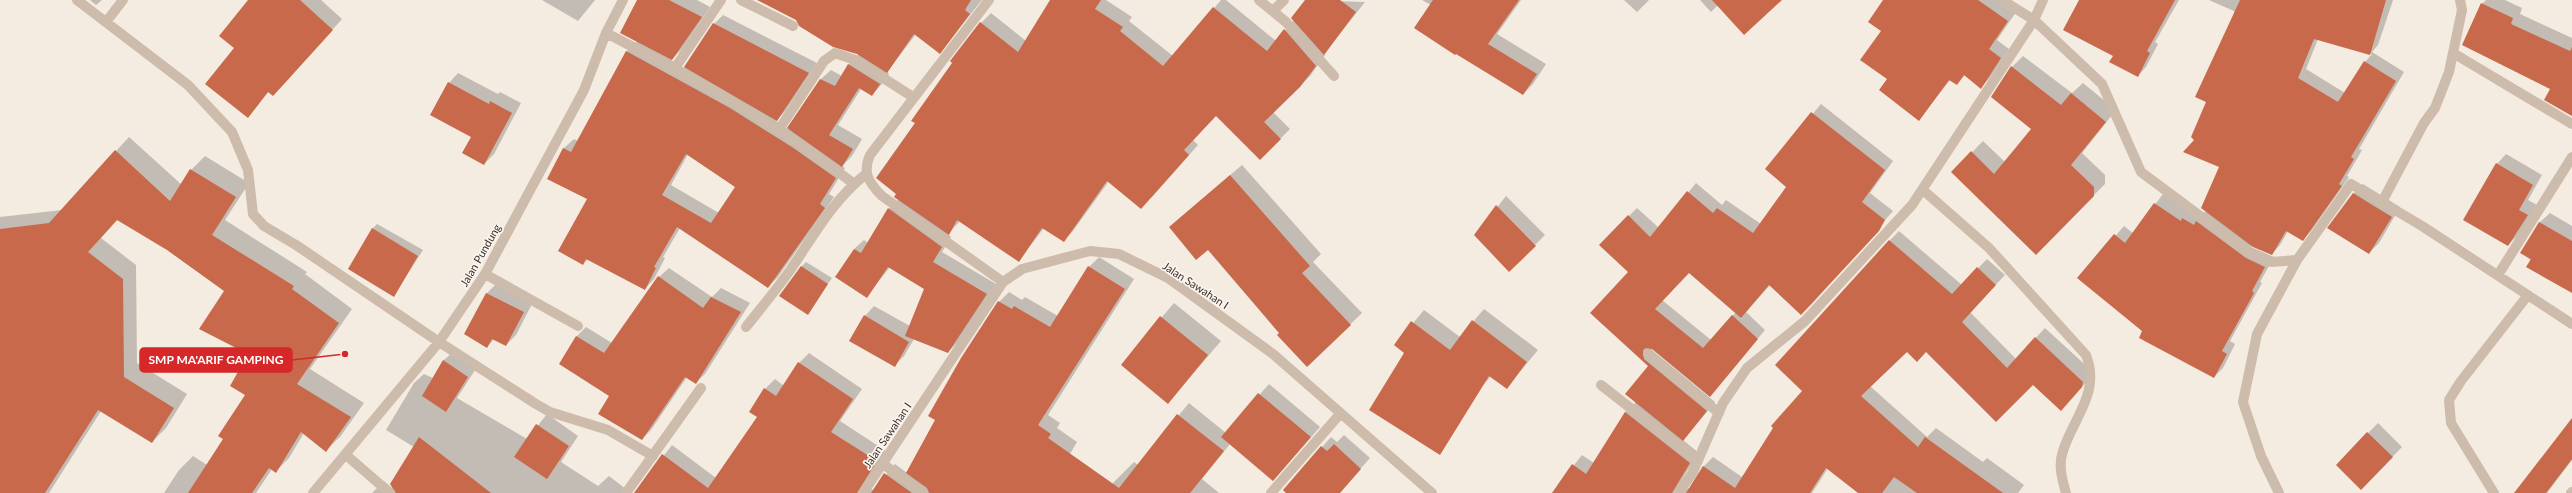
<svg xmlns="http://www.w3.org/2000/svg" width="2572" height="493" font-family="Lato,sans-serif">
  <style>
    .shadow { fill: #0003; fill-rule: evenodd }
    .building { fill: #c8694b; fill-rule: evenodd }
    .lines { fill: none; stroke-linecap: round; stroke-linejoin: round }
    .street { stroke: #cdbbac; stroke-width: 10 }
    .labels { text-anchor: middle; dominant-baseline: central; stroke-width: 3.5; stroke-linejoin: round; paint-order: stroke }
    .street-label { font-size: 11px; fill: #3b302b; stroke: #fbf5ee }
    .leader { fill: none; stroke: #d62828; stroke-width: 1.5 }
    .callout-dot { fill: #d62828; stroke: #fbf5ee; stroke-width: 1.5 }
    .callout { fill: #d62828; stroke: #d62828; stroke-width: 1.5 }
    .callout-label { font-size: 12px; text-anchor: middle; font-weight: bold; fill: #fff }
  </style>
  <rect width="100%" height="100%" fill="#f4ebe1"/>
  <path class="shadow" d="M90,0H102L96,5Z
    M249,0H321L342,19L283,85L273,95L269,91L248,116L235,48Z
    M542,0H595L578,21Z
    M639,0H697L710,7L682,49L671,60L684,68L714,24L723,15L817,63L785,111L776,121L788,129L821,79L831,70L842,76L848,65L859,54L761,0H982L940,52L916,34L887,72L889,74L881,85L872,95L861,89L838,125L862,139L852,156L842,166L845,168L829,194L834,197L778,277L768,287L680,228L663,257L665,258L654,279L645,289L588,259L583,264L588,199L549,178L564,148L574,139L578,141L627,51L637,41ZM688,154L737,186L719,213L671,185Z
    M1051,0H1106L1132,17L1129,21L1173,56L1221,0H1226L1276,41L1294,20L1306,0L1365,2L1324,54L1325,55L1310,76L1273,112L1290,129L1260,159L1216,115L1193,140L1198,145L1151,198L1109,181L1073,231L1064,240L1044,228L1019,260L960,221L948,234L951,237L942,252L996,284L958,342L948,352L914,339L904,356L894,366L865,316L874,306L910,326L925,288L890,267L867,296L854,249L864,240L868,243L889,209L899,199L916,123L981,23L991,13L1026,41Z
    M1422,0H1521L1497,34L1546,64L1533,84L1523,94L1431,5Z
    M1624,0H1649L1637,12Z
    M1700,0H1780L1718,5L1711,12Z
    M1884,0H2009L2016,12L1997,40L2009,49L1989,79L1981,87L1965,75L1957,84L1951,79L1919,119L1888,79L1883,31Z
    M2080,0H2179L2155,42L2158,44L2146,67L2138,76L2114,56Z
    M2209,0H2393L2378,45L2372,52L2404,72L2359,149L2362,150L2347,176L2349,177L2311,231L2302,240L2288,231L2280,245L2272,254L2252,246L2251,247L2274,257L2260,282L2262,283L2230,341L2235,344L2223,368L2214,377L2144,331L2079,278L2124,226L2133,233L2163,194L2202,215L2206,211L2220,166L2195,139L2236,12ZM2318,39L2372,54L2365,62L2345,93L2306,69Z
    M2486,0H2505L2522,8L2520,14L2572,38V115L2482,4Z
    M2023,56L2072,93L2083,83L2116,110L2082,153L2105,175V184L2036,253L1953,172L1983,141L2005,162L2033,129L2012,67Z
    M458,73L498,94L500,92L521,103L494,154L484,164L449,83Z
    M1821,104L1893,161L1870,193L1893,211L1810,306L1770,285L1746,312L1765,330L1710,396L1652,347V350L1715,402L1683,440L1699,453L1682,479L1681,485L1684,489L1690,488L1703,467L1713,457L1742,477L1803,391L1889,241L1899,231L1962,285L1987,259L2005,275L1970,312L2016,359L2045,328L2093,372L2092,376L2070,400L2033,383L1926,351L1907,350L1870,386L1927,437L1936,428L1983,462L1987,458L2024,485L2018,493H1860L1828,468L1812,493H1552L1582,455L1594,463L1625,412L1636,402L1649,366L1592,313L1629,272V216L1637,208L1659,228L1696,183L1722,205L1726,200L1761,224L1788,187L1767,169ZM1689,272L1736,312L1711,340L1662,300Z
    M129,137L182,185L191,170L205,156L249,183L225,220L307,272L305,274L352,309L310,369L364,403L340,437L326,450L304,433L289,458L275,472L272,469L256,493H164L179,470L193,456L207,465L224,439L246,394L250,354L226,291L168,249L118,219L101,238L136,265L137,363L187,394L166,428L152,442L101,411L49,493H0V217L62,210Z
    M2506,154L2542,175L2528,200L2537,205L2518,235L2508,245L2497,164Z
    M1242,165L1321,254L1313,262L1362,313L1307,366L1208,248L1170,227Z
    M2363,184L2400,207L2379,243L2369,253L2353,194Z
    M1506,196L1545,235L1510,270L1475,235Z
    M2550,213L2572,226V292L2521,253L2540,222Z
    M377,224L423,250L394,295L372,229Z
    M1099,257L1134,279L1048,415L1060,423L1057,428L1077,442L1047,493H635L672,445L716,478L758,417L765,389L775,379L784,386L799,363L809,353L862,389L840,421L886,451L869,489L874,490L895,464L907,473L999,302L1009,292L1022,300L1025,297L1058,316L1089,267Z
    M806,262L832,278L807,313L801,267Z
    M669,268L712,297L721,288L750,303L705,374L695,383L687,377L651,430L642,439L611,396L560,364L577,336L586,327L612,343L659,277Z
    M496,284L533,302L516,335L506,345L494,339L487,347V293Z
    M1174,303L1221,341L1168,403L1122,364Z
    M1484,309L1538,350L1507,387L1491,376L1484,384L1406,352L1395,345L1424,310L1460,337Z
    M454,351L477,367L457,398L527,439L547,414L578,436L561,462L598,486L609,476L631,493H372L384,481L392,488L394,487L414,447L386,430L414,383L424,374L433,378L444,360Z
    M1269,384L1320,427L1282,470L1230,444L1202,479L1219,493H1103L1134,462L1138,465L1189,403L1226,433Z
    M2572,422V460L2547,493H2515Z
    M2378,423L2402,447L2371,479L2337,465Z
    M1344,435L1370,458L1339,493H1288L1284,490L1331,437L1337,442Z"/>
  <path class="building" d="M248,0H300L333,30L273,96L268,92L248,118L205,84L234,48L219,36Z
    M637,0H669L702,17L672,60L620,33Z
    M757,0H971L965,10L970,14L940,54L914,34L887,73L857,54L833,47L799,26L796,20Z
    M1050,0H1101L1095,9L1123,27L1120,31L1163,66L1213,7L1267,51L1284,29L1316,66L1300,87L1264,122L1281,139L1260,160L1216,116L1184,150L1189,155L1141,209L1107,181L1064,242L1042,228L1019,262L957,220L949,235L894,197L896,194L876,178L915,123L911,121L952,63L950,61L980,22L1018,52Z
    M1305,0H1340L1356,12L1324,55L1291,18Z
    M1433,0H1519L1488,44L1537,74L1523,95L1456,54L1455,55L1414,28Z
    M1712,0H1782L1744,35Z
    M1883,0H1978L2008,21L1989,49L2001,58L1981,89L1964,75L1957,85L1949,80L1919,121L1879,90L1887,79L1860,60L1881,31L1868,22Z
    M2079,0H2175L2147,51L2150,53L2138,77L2109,62L2113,56L2063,30Z
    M2240,0H2386L2370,55L2314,39L2298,78L2338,102L2364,61L2396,81L2351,157L2354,159L2339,184L2342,186L2303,241L2286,231L2272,255L2253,247L2201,208L2219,167L2183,152L2194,140L2191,137L2206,102L2195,97Z
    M2481,3L2513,18L2511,24L2570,51L2572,47V116L2544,100L2550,89L2462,45Z
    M713,23L809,73L777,121L684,67Z
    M626,51L730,108L792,147L836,178L820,204L825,208L768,288L677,227L654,267L656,268L645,290L586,259L583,265L558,251L587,199L547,179L563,148L571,152ZM686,154L735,187L711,223L662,195Z
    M848,64L880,84L872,96L859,88L829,135L853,149L842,167L787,128L820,79L835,86Z
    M2011,66L2061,105L2071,93L2106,122L2071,165L2094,187V196L2036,255L1951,172L1971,151L1994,174L2031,129L1991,97Z
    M448,82L489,104L490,101L512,113L484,165L462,153L471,137L430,115Z
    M1811,112L1885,170L1862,202L1885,220L1879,231L1801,315L1769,285L1741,318L1689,273L1655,309L1703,348L1732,315L1758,339L1710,397L1652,349L1646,348L1643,350L1644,359L1707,411L1683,441L1625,394L1648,366L1590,313L1628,272L1599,245L1628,215L1650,237L1687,191L1713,213L1717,208L1753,233L1786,187L1765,169Z
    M115,150L170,201L190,169L236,197L212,235L294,286L292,289L339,323L297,384L351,417L326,452L301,432L276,473L269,468L252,493H188L223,439L218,436L245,395L230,386L248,354L199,329L224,291L167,250L117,220L88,252L123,279L124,377L174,408L152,443L98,410L45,493H0V229L49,223Z
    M2496,163L2533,185L2519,210L2528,215L2508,246L2463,220Z
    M1230,175L1310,266L1302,273L1351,325L1307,367L1277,335L1279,333L1208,250L1196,260L1169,227Z
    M2353,193L2392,217L2369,254L2327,228Z
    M2154,203L2181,221L2182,218L2194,225L2196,221L2246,258L2265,267L2252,291L2254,293L2222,351L2227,354L2214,378L2139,338L2142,331L2077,278L2114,234L2125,243Z
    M1496,205L1536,246L1509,272L1474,235Z
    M888,208L942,247L933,262L987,294L948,353L905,336L924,289L888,267L867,298L835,277L854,249L861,253Z
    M2539,222L2572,241V293L2526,267L2531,259L2520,253Z
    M372,228L418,256L394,297L348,269Z
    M1889,240L1952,294L1977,267L1996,285L1962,322L2007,368L2035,337L2083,382L2082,387L2061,411L2033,385L1996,422L1926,352L1917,362L1907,352L1861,396L1918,447L1925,437L2003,493H1917L1894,477L1882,493H1858L1826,468L1810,493H1686L1703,466L1735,488L1773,428L1771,426L1802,391L1775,365Z
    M801,266L828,284L808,315L779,296Z
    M1088,266L1125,289L1038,425L1051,434L1048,438L1119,488L1177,414L1224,451L1190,493H929L927,488L906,473L935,420L928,416L961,358L998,301L1012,309L1014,306L1050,327Z
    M658,276L703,308L711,297L741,312L696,384L685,377L642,440L598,414L609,396L559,364L576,336L604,353Z
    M486,293L524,312L506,346L492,339L487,348L464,334Z
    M864,315L909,342L895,367L849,341Z
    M1160,316L1208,355L1168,404L1121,365Z
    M1472,320L1527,362L1507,389L1489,376L1440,455L1369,410L1404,353L1394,345L1411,321L1450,350Z
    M443,360L468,377L446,412L422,396Z
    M798,362L853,399L831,432L877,461L857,493H634L662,454L708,488L757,417L749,412L764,388L776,396Z
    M1258,393L1311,437L1273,481L1221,437Z
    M1625,412L1690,463L1672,493H1552L1572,464L1586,474Z
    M2572,418V459L2546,493H2514Z
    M536,424L569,446L547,479L514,457Z
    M2367,432L2393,457L2361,490L2336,465Z
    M419,437L491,493H396L390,484Z
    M1334,444L1361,469L1340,493H1286L1283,490L1321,446L1327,451Z
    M884,473L912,493H871Z"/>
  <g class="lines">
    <path class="street" d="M77,0L188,85L232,132L248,170L253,214L264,226L296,245L439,342L536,404L550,412L608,430L653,456
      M741,0L793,26
      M989,0L870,155C862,173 869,183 882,196L1003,282
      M1259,0L1286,22L1334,76
      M2002,0L2034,20L2102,84L2141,172L2250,253L2271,262L2297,260
      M1274,10L1284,0
      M106,22L123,0
      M606,33C692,77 778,124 854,184
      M2453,53L2572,124
      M675,68L721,0
      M778,131L824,61L835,53L855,60L913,97
      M1923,190L1989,248L2086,355C2101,393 2073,418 2063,451C2058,465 2062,479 2066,493
      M2382,202L2424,123L2435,108L2449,72L2462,10L2460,0
      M485,274L578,326
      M2498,275L2572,157
      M746,327C761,308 777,289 791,269C814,235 833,200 866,174
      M1648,354L1719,413
      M1601,385L1698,461
      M346,455L390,493
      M883,464L923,493
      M313,493L439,342L485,274L584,90L606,33L623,0
      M626,493L701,388
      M863,493L1003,282L1022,269L1090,251L1119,254L1168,278L1273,354L1432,493
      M1271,493L1340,414
      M1678,493L1692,474L1723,403L1747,368L1805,321L1912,205L2034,20L2043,0
      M2279,493L2261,456L2243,402L2257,334L2297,260L2351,184L2422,226L2572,324
      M2494,493L2451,423L2449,400L2461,381L2528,295
      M2571,493L2572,492"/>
  </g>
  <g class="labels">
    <g class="street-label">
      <text transform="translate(480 255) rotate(-60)">Jalan Pundung</text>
      <text transform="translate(1196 285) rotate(33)">Jalan Sawahan I</text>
      <text transform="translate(887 435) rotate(-56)">Jalan Sawahan I</text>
    </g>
  </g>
  <path class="leader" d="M345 354L292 360"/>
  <circle class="callout-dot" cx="345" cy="354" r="4"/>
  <rect class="callout" x="140" y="348" width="152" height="24" rx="4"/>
  <g class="callout-label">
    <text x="216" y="364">SMP MA'ARIF GAMPING</text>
  </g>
</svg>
